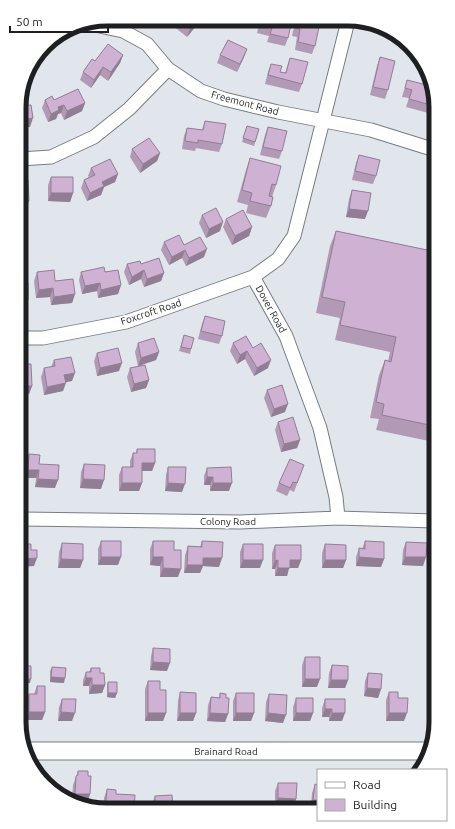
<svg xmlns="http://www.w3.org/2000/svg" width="455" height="829" font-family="Ubuntu,sans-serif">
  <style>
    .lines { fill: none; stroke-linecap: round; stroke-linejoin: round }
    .minor-casing { stroke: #777d81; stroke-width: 15 }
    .major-casing { stroke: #777d81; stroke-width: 19 }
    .minor { stroke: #fff; stroke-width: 13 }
    .major { stroke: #fff; stroke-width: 17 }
    .wall { fill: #b299b5 }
    .shaded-wall { fill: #917d94 }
    .building { fill: #cfb2d3; stroke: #917d94 }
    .labels { text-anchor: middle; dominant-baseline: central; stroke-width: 3.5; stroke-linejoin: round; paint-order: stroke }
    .street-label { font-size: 10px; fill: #1d1f21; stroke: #fff }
    .rim { fill: none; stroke: #1d1f21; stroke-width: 5 }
  </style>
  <rect width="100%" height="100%" fill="#e0e6eb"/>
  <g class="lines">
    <g class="minor-casing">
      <path id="minor" d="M85,23L123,31L147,44L168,69
        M20,159L51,157L94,137L129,109L168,69L201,91L224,99L278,112L371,130L432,149
        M253,277L286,336L320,428L336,497L338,518
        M21,338H43L126,322L253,277L278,259L294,236L348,21
        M22,519L240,522L338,518L434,521"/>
    </g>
    <g class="major-casing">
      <path id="major" d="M24,751H427"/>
    </g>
    <use href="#minor" class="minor"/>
    <use href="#major" class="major"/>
  </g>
  <path class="wall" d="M174,19L199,20L196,26L187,37L172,25Z
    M260,20H274L273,21L288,38L285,46L267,42L269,36L257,33Z
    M296,23L315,46L312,54L295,50L297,37L292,36L293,31Z
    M385,30L401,38L400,40L384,36Z
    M247,49L244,57L237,72L217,63L220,55Z
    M123,55L120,63L108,81L100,75L91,88L80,80L83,72L95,61Z
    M380,57L388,90L385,99L370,95L377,66Z
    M290,58L302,84L299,92L265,84L268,72L271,64L280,72L285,73Z
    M407,80L431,86L432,114L406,107L409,98L402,97Z
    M45,100H54L85,103L82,111L64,120L61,113L58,114L56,119L48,122L42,108Z
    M205,121L222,144L219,152L196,148L195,151L182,149L184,136L187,128L202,130Z
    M247,126L259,129L254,146L242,142Z
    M268,127L282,151L279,159L260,155L265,135Z
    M132,149L160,153L157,161L140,173L130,157Z
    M359,155L376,176L373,184L352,180L356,163Z
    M250,158L276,185L272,197L271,206L266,218L246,213L248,205L237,202L246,170Z
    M91,168L118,174L115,182L104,187L101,195L87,201L81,188L84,180L89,177L88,176Z
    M51,177L73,193L70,202L48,201V185Z
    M352,190L365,219L346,217L349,199Z
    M202,215L220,231L206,238L199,223Z
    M226,219L252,227L249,236L232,245L223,227Z
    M336,231L432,251L434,442L376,430L379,419L370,418L379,375L385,360L388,361L390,352L335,340L340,318L316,313L330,246Z
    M164,242L184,245L204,257L186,266L182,258L169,265L161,250Z
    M127,264H141L164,273L161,281L144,287L141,279L129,285L124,272Z
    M37,272L55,281L75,294L72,303L51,305L50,297L36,298L34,281Z
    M81,272H105L121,285L118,294L98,298L97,291L82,294L79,280Z
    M205,316L222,336L219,344L198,339L202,324Z
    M184,335L191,349L190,354L179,351Z
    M138,343L159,352L156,360L141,365L149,380L146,388L131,392L127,377L130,368L138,366L135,352Z
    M233,343L253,348L268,368L254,376L245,359L237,364L230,351Z
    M97,353L119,371L97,376L94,361Z
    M54,360L72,381L65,382L63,391L44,395L41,377L44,368L51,367Z
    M21,364L32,386L29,394H22Z
    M267,390L285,412L271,417L264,398Z
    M278,422L300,440L297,448L281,452L275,430Z
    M137,449L155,463L152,471H142V483L139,491H119V475L122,467H130V461L133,453H136Z
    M29,454L39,464L55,488L35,487L36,478H25L26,463Z
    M84,464L101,489L80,488L81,472Z
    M304,465L294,492L290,490L287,496L276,491L279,483Z
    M168,467L182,492L165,491L166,475Z
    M207,468L229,491H210V485H204V476Z
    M101,541L118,565H98V549Z
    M153,541L174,550L178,577H160V566L150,565V549Z
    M202,541L219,567L203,566L200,573H184L185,555L188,546L200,547Z
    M365,541L384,559L381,567L356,566V557L359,548L362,549Z
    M406,542L423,566L402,565L403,550Z
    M62,543L83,560L80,568H58L59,552Z
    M243,544L260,568H240V552Z
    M325,544L346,560L343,568H322V553Z
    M275,545L301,560L298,568H289L287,576H275V569H272V553Z
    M153,648L167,671L150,670L151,656Z
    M305,657L317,687H302V665Z
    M332,665L348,680L345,688H328L329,673Z
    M52,667L64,683L50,682V671Z
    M91,668L100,673L105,685L102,693L89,694V686H83V680L86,672H89Z
    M368,673L381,689L378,698L364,696L365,681Z
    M148,681L160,690L166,713L163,721H145V689Z
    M108,682L117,693L115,698L107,697V686Z
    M37,686L45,712L42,720H26V702L29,694H34Z
    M180,692L196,713L193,721H177L178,701Z
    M389,692L398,698L404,721H386V700Z
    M220,693L226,698L228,714L225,722L207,721L208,705L211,697L219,698Z
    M236,693L254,713L251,721H233V701Z
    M269,694L283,723L265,721L266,702Z
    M296,698L313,713L310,721H293V707Z
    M62,699L72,721H58L59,707Z
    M325,699L342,721H329V717H322V708Z
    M78,771L88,776L90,794L87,803L80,802L72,799L73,785Z
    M278,783L296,799L294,806L275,807V791Z
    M315,784L318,806H311L312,793Z
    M107,789L116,794L134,809H103L104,798Z
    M155,796L173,808H152V804Z"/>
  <path class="shaded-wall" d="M198,20H199L196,26L187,37L190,29Z
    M247,49L244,57L237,72L240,64Z
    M123,55L120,63L108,81L111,72Z
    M103,67L100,75L91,88L94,80Z
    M85,103L82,111L64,120L67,111Z
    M64,105L61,113L58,114L56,119L48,122L51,114L58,107Z
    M33,118L30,127L20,128V120Z
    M160,153L157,161L140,173L143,164Z
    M118,174L115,182L104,187L101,195L87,201L90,193L102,182Z
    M51,193H73L70,202L48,201Z
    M29,201L26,210H20V202Z
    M349,209L368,211L365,219L346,217Z
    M223,222L220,231L206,238L209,229Z
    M252,227L249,236L232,245L235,236Z
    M207,249L204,257L186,266L189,258Z
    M185,250L182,258L169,265L172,257Z
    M144,270L141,279L129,285L132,277Z
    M164,273L161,281L144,287L147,279Z
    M100,283L97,291L82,294L85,286Z
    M121,285L118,294L98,298L101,290Z
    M53,288L50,297L36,298L39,290Z
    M75,294L72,303L51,305L54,297Z
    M21,300H28L25,308H21Z
    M247,351L245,359L237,364L240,355Z
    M159,352L156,360L138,366L141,358Z
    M271,360L268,368L254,376L257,368Z
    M122,363L119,371L97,376L100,368Z
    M75,373L72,381L61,383L64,375Z
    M149,380L146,388L131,392L134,384Z
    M66,383L63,391L44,395L47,387Z
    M23,386H32L29,394H22V391Z
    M288,404L285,412L271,417L274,409Z
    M300,440L297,448L281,452L284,444Z
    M142,463H155L152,471H139Z
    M28,470H39L36,478H25Z
    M207,477H213L210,485H204Z
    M38,479L58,480L55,488L35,487Z
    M83,479L104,480L101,489L80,488Z
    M122,483H142L139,491H119Z
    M168,483L185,484L182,492L165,491Z
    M213,483H232L229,491H210Z
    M101,557H121L118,565H98Z
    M153,557H163L160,566L150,565Z
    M359,557L384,559L381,567L356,566Z
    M405,557H426L423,566L402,565Z
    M37,558L34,566L23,567V559Z
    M203,558H222L219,567L203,566L200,573H184L187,565Z
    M61,559L83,560L80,568H58Z
    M243,560H263L260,568H240Z
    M278,560L275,569H272L275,561Z
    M290,560H301L298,568H289L287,576H275L278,568Z
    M325,560H346L343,568H322Z
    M163,568L181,569L178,577H160Z
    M153,662L170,663L167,671L150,670Z
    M51,677L65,678L64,683L50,682Z
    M86,678H92L89,686H83Z
    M23,679H31L30,683H23Z
    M305,679H320L317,687H302Z
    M331,680H348L345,688H328Z
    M92,685H105L102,693L89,694Z
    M367,688L381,689L378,698L364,696Z
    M108,693H117L115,698L107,697Z
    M325,709H332L329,717H322Z
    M29,712H45L42,720H26Z
    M61,712L75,713L72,721H58Z
    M148,713H166L163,721H145Z
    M180,713H196L193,721H177Z
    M210,713L228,714L225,722L207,721Z
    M236,713H254L251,721H233Z
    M268,713L286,715L283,723L265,721Z
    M296,713H313L310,721H293Z
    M332,713H345L342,721H329Z
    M389,713H407L404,721H386Z
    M75,794H90L87,803L80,802L73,799Z
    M278,798L296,799L294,806L275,807Z
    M313,800H318V806H311Z
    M106,802H109L107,809H104Z"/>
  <path class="building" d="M178,19L198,20L190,29Z
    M261,20H274L273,21L291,25L288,38L270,34L272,28L260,25Z
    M296,23L319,27L315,46L298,42L300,29L295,28Z
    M228,40L247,49L240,64L220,55Z
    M108,44L123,55L111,72L103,67L94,80L83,72L92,59L95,61Z
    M380,57L395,61L388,90L373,87Z
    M290,58L308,62L302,84L268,75L271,64L282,66L280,72L286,73Z
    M407,80L431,86V105L409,99L412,90L405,88Z
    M78,89L85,103L67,111L64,105L58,107L59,110L51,114L45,100L52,96L54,100Z
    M31,105L33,118L20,120V106Z
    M205,121L226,124L222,144L198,140V143L185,141L187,128L203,130Z
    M247,126L259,129L255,142L243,138Z
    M268,127L287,131L282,151L263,147Z
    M149,138L160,153L143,164L132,149Z
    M359,155L380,160L376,176L355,171Z
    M250,158L281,166L276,185L272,184L269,196L273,197L271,206L250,201L252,193L242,190Z
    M110,159L118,174L102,182L104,186L90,193L84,180L95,175L91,168Z
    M51,177H73V193H51Z
    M20,180H28L29,201L20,202Z
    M352,190L371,193L368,211L349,209Z
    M216,208L223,222L209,229L202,215Z
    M243,210L252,227L235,236L226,219Z
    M336,231L432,251L434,426L382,415L384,404L376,402L385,360L391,362L396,337L340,325L345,302L322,297Z
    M179,235L184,245L200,237L207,249L189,258L185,250L172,257L164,242Z
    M159,258L164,273L147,279L144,270L132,277L127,264L140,261L141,264Z
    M104,267L105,272L118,270L121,285L101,290L100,283L85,286L81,272Z
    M54,270L55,281L73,279L75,294L54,297L53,288L39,290L37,272Z
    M21,283H28V300H21Z
    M205,316L225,321L222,336L201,331Z
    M184,335L194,338L191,349L181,347Z
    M246,336L253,348L261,343L271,360L257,368L247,351L240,355L233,343Z
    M154,338L159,352L141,358L138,343Z
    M118,348L122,363L100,368L97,353Z
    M71,357L75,373L64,375L66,383L47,387L44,368L55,366L54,360Z
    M21,364H31L32,386H23V381H21Z
    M145,365L149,380L134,384L130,368Z
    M282,385L288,404L274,409L267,390Z
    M293,417L300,440L284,444L278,422Z
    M137,449H155V463H142V483H122V467H133V453H137Z
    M29,454L40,455L39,464L59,465L58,480L38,479L39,470H28Z
    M290,459L304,465L297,483L293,482L290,488L279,483Z
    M84,464L105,465L104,480L83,479Z
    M168,467H186L185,484L168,483Z
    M231,467L232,483H213V477H207V468Z
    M101,541H121V557H101Z
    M153,541H174V550H181V569L163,568V557H153Z
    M202,541L223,542L222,558H203V565H187L188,546L202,547Z
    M365,541L384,542V559L359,557V548L365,549Z
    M406,542L427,543L426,557H405Z
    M62,543L83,544V560L61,559Z
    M22,544H31V550H37V558L23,559Z
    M243,544H263V560H243Z
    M325,544L346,545V560H325Z
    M275,545H301V560H290V568H278V560L275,561Z
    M153,648L170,649V663L153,662Z
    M305,657H320V679H305Z
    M332,665L348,666V680H331Z
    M23,666H31V679H23Z
    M52,667L66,668L65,678L51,677Z
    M91,668H100V673H104L105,685H92V678H86V672H91Z
    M368,673L382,674L381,689L367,688Z
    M148,681H160V690H166V713H148Z
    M108,682H117V693H108Z
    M37,686H45V712H29V694H37Z
    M180,692L196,693V713H180Z
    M389,692H398V698H408L407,713H389Z
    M220,693L226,694V698H229L228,714L210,713L211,697L220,698Z
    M236,693H254V713H236Z
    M269,694L287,695L286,715L268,713Z
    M296,698H313V713H296Z
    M62,699H76L75,713L61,712Z
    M325,699H345V713H332V709H325Z
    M78,771H88V776H91L90,794H75L76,776L78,775Z
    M40,774L47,775V785Z
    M278,783H297L296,799L278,798Z
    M315,784L318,785V800H313Z
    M107,789L116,790V794L135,795L134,809H109V802H106Z
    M172,795L173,808H155V796Z"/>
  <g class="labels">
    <g class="street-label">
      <text transform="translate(245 103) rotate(15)">Freemont Road</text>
      <text transform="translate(271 309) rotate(61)">Dover Road</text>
      <text transform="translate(151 312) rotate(-18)">Foxcroft Road</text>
      <text x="228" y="521">Colony Road</text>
      <text x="226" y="751">Brainard Road</text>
    </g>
  </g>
  <path d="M0 0H455V829H0ZM107 26H348A81 81 0 0 1 429 107V722A81 81 0 0 1 348 803H107A81 81 0 0 1 26 722V107A81 81 0 0 1 107 26Z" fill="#fff" fill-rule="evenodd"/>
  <path class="rim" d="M107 26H348A81 81 0 0 1 429 107V722A81 81 0 0 1 348 803H107A81 81 0 0 1 26 722V107A81 81 0 0 1 107 26Z"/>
  <rect x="317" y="769" width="130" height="52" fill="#ffffff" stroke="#a5a5a6"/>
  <rect x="325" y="782" width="20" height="6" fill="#ffffff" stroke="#a5a5a6"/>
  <text x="353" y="789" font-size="12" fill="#1d1f21">Road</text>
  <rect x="325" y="799" width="20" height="12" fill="#cfb2d3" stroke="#a5a5a6"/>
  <text x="353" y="809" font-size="12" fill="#1d1f21">Building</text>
  <path d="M10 26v6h98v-6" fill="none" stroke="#1d1f21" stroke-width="2"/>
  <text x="16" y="26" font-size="12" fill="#1d1f21" stroke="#ffffff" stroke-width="3" paint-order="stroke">50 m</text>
</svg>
